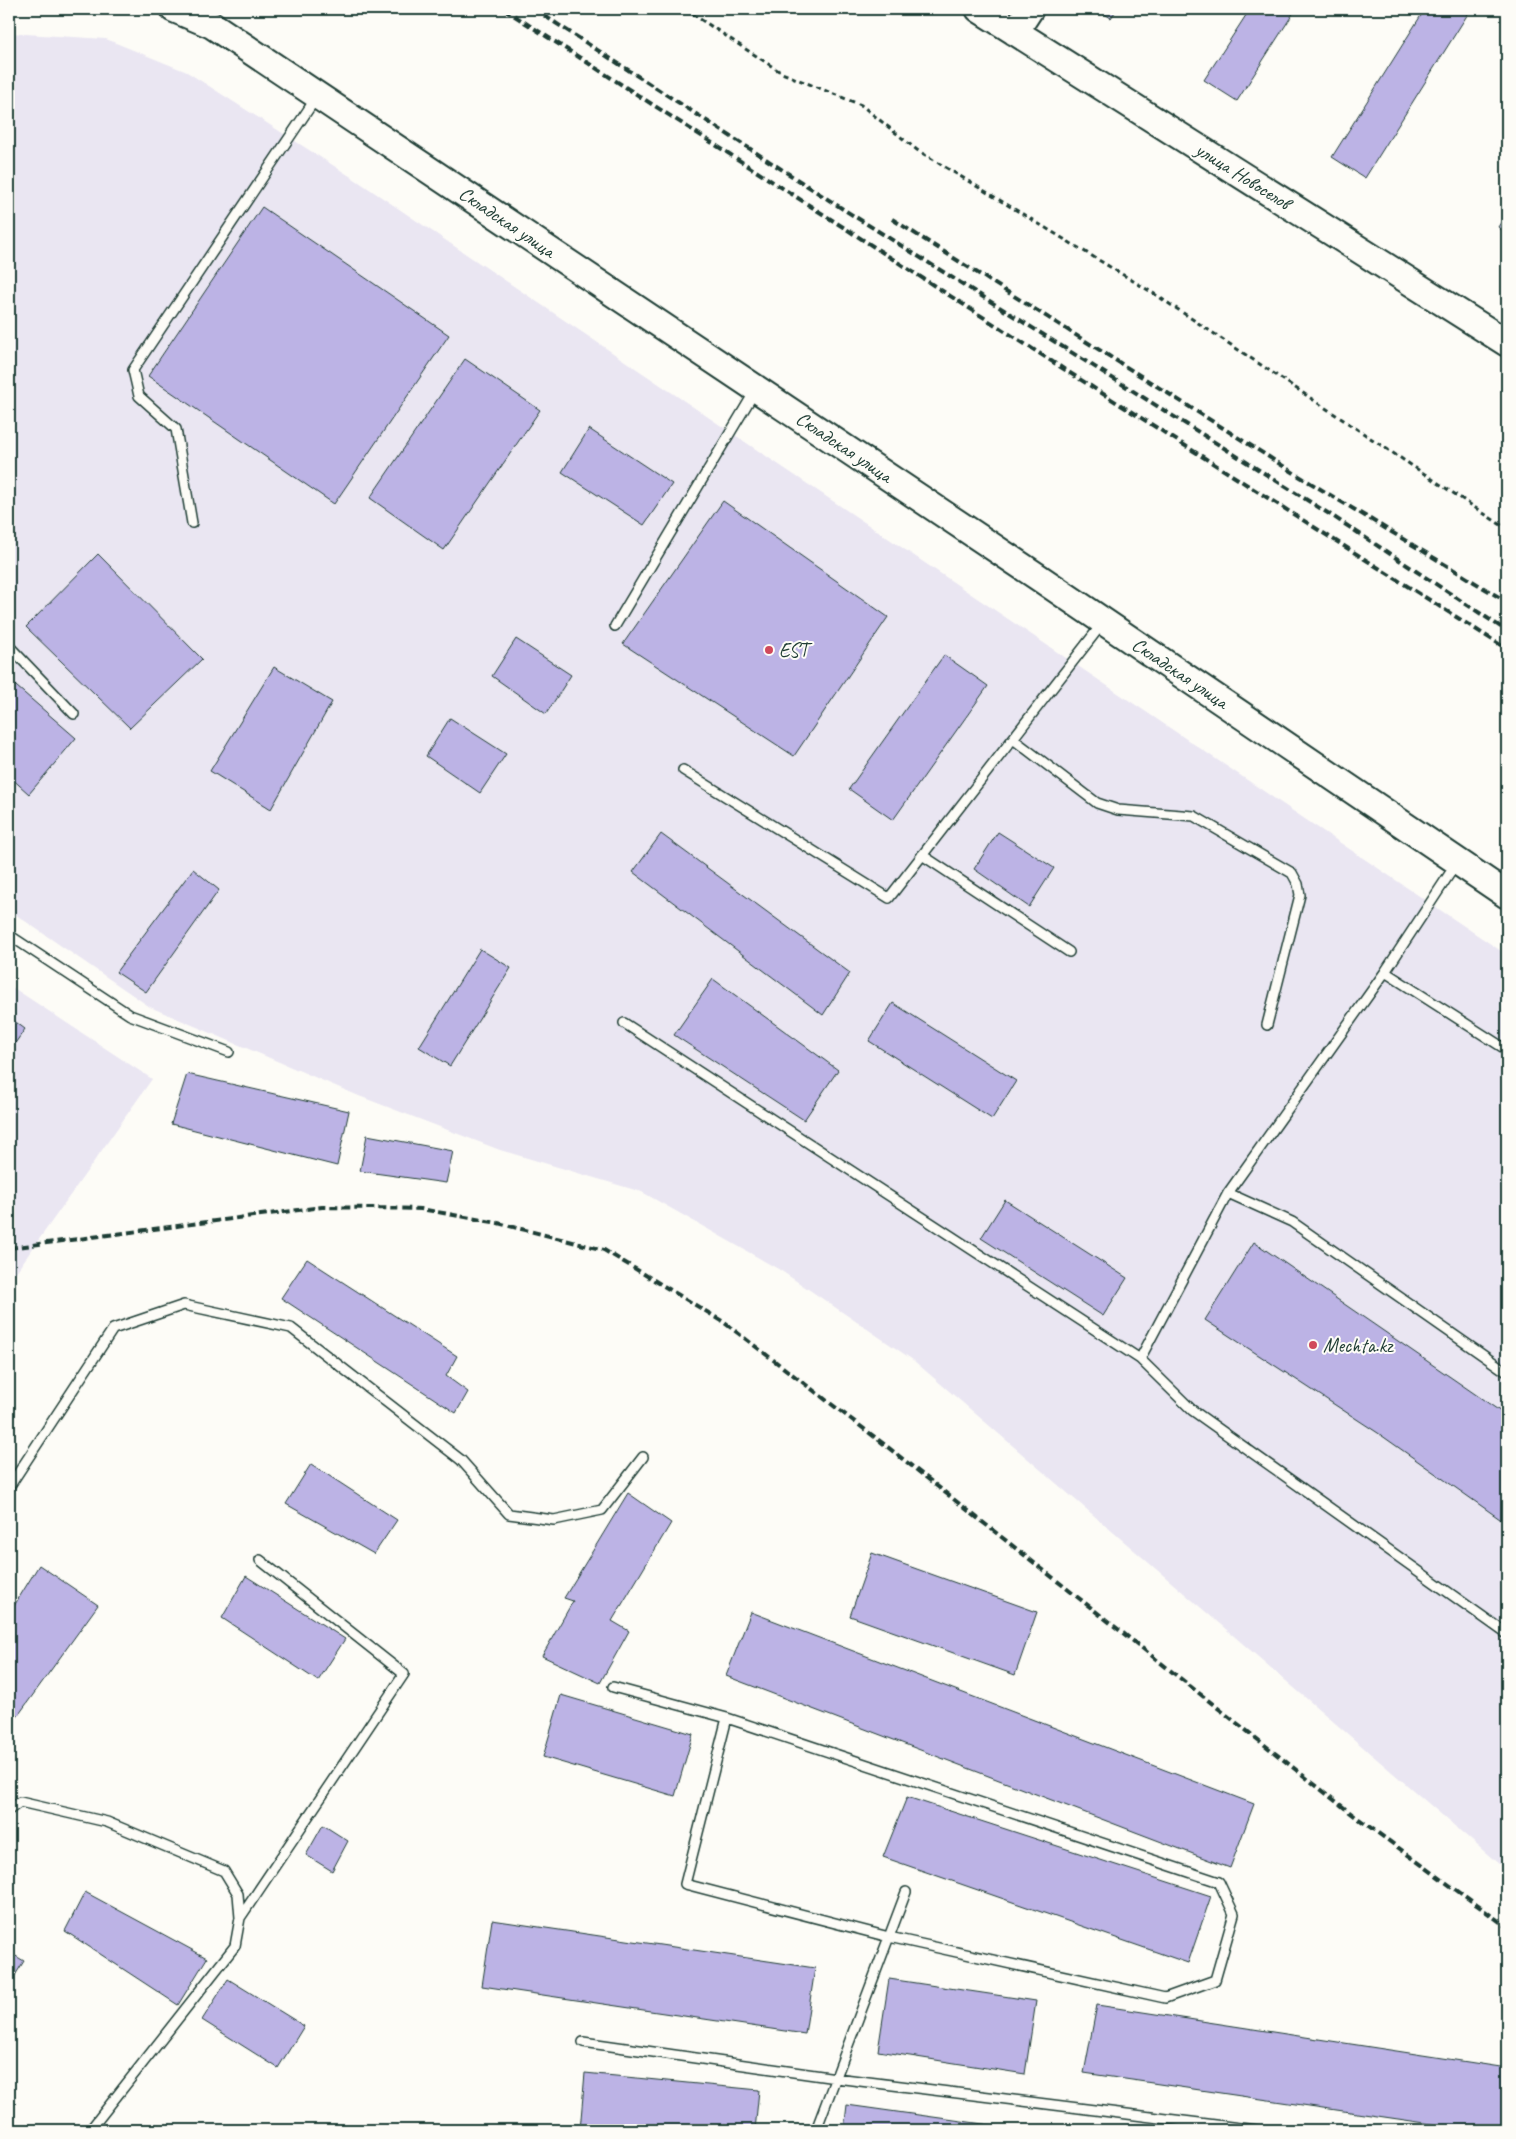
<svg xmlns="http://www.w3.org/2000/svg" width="1516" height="2139" font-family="Caveat,sans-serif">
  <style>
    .built { fill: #eae6f2 }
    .building { fill: #bcb3e5; stroke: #1f3d34 }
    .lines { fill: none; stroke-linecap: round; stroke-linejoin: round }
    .lane-casing { stroke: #1f3d34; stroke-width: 12 }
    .secondary-casing { stroke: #1f3d34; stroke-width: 30 }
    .path { stroke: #1f3d34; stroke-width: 3; stroke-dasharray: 5 4; stroke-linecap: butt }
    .lane { stroke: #fdfcf7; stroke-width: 9 }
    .secondary { stroke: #fdfcf7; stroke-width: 26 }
    .rail { stroke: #1f3d34; stroke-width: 4; stroke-dasharray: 8 4; stroke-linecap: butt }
    .poi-dot { fill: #d1495b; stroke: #fdfcf7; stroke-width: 2 }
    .labels { text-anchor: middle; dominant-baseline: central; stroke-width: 4; stroke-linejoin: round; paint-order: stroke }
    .street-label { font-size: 20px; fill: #1f3d34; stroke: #fdfcf7 }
    .poi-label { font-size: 20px; fill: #1f3d34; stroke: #fdfcf7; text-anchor: start }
  </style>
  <rect width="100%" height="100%" fill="#fdfcf7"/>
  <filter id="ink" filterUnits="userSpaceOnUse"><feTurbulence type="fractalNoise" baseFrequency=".02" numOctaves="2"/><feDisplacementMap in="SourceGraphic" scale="10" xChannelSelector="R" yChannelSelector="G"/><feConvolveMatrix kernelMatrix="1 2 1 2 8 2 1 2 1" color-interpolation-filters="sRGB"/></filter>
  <g filter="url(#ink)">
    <path class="built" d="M9,33L106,39L187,72L356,180L1507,955V1871L913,1360L780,1270L642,1192L500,1150L359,1096L150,1007L9,910Z
      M9,985L152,1079L9,1282Z"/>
    <path class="building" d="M1096,9H1117L1111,18Z
      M1250,9H1296L1237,101L1204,80Z
      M1425,9H1471L1365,178L1332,157Z
      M262,207L449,335L334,504L148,376Z
      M1507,213V234L1498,227Z
      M465,359L540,410L444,550L370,498Z
      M589,429L672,484L644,525L562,472Z
      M723,501L888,617L794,756L623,644Z
      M98,554L202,659L130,728L26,627Z
      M516,639L571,675L546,714L492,676Z
      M944,655L988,686L893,820L849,789Z
      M274,667L332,702L271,809L210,771Z
      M9,680L76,738L29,794L9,776Z
      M450,718L506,754L480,793L426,756Z
      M998,832L1054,868L1029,907L974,869Z
      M661,834L850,973L823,1015L633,872Z
      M193,869L219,890L146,992L116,972Z
      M480,949L511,968L450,1066L419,1047Z
      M713,979L838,1070L804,1120L674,1035Z
      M893,1003L1016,1081L992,1119L869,1041Z
      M9,1017L25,1029L9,1052Z
      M187,1074L349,1111L337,1166L171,1124Z
      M367,1135L453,1151L446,1183L360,1171Z
      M1005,1200L1127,1278L1103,1316L981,1238Z
      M1254,1242L1507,1416V1524L1378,1433L1205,1320Z
      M307,1259L457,1356L446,1376L468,1392L456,1413L281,1298Z
      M311,1464L397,1520L374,1554L286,1504Z
      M628,1493L671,1523L612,1621L629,1631L600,1683L542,1656L573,1601L564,1598Z
      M872,1553L1037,1612L1015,1675L850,1616Z
      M39,1565L98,1605L9,1728V1614Z
      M246,1576L345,1639L318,1681L222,1618Z
      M751,1612L1254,1804L1230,1868L726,1676Z
      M561,1695L693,1734L675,1796L543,1757Z
      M907,1797L1211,1896L1188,1963L883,1857Z
      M323,1825L348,1841L332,1871L306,1855Z
      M85,1892L207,1958L178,2005L65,1931Z
      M492,1920L815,1968L805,2034L482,1986Z
      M9,1952L24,1961L9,1985Z
      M228,1979L304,2026L278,2068L202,2020Z
      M889,1979L1036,2001L1025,2074L878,2051Z
      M1097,2005L1507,2068V2130H1473L1084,2073Z
      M585,2073L759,2090L755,2130H580Z
      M847,2105L1026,2130H844Z"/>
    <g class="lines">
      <g class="lane-casing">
        <path id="lane" d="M192,523L176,429L139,396L133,370L316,98
          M615,626L755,391
          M9,646L74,714
          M1013,739L1097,803L1118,810L1194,816L1292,873L1298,884L1300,895L1267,1025
          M683,770L889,898L1102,624
          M922,855L1069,952
          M1456,864L1385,972L1228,1193L1140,1359L1192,1410L1507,1634
          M9,935L130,1015L229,1052
          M1385,972L1507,1050
          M624,1023L1140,1359
          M1228,1193L1292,1222L1507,1372
          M9,1487L113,1329L184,1305L291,1328L461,1460L509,1514L554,1520L602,1510L643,1457
          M613,1687L727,1718
          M727,1718L1219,1882L1234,1914L1215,1980L1165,1998L889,1937L685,1884Z
          M9,1810L20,1802L107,1822L224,1871L238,1894L240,1918L235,1946L90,2130
          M240,1918L404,1674L260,1560
          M583,2042L836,2078L1256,2130
          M816,2130L906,1892"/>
      </g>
      <g class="secondary-casing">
        <path id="secondary" d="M174,9L212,25L1038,577L1507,895
          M979,9L1507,343
          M1015,32L1030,9"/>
      </g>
      <path class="path" d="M685,9L782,73L861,105L917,150L1153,293L1507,529"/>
      <use href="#lane" class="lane"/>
      <use href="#secondary" class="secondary"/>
      <path class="rail" d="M504,9L1070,373L1507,649
        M534,9L846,211L1334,517L1507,631
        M892,219L1299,476L1507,602
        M9,1248L322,1207L421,1209L498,1223L604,1250L722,1321L880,1441L1352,1814L1507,1927"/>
    </g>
  </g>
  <g class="poi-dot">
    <circle cx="769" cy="650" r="5"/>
    <circle cx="1313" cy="1345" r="5"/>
  </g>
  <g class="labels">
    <g class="street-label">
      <text transform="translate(1243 176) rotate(32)">улица Новоселов</text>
      <text transform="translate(507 222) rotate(34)">Складская улица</text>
      <text transform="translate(844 447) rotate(34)">Складская улица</text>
      <text transform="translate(1180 673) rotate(34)">Складская улица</text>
    </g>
    <g class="poi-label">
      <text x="779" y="650">EST</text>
      <text x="1323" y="1345">Mechta.kz</text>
    </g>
  </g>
  <rect width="1516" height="2139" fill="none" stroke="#fdfcf7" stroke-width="30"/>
  <rect x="15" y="15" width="1486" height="2109" fill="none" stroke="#1f3d34" stroke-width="2" filter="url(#ink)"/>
</svg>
